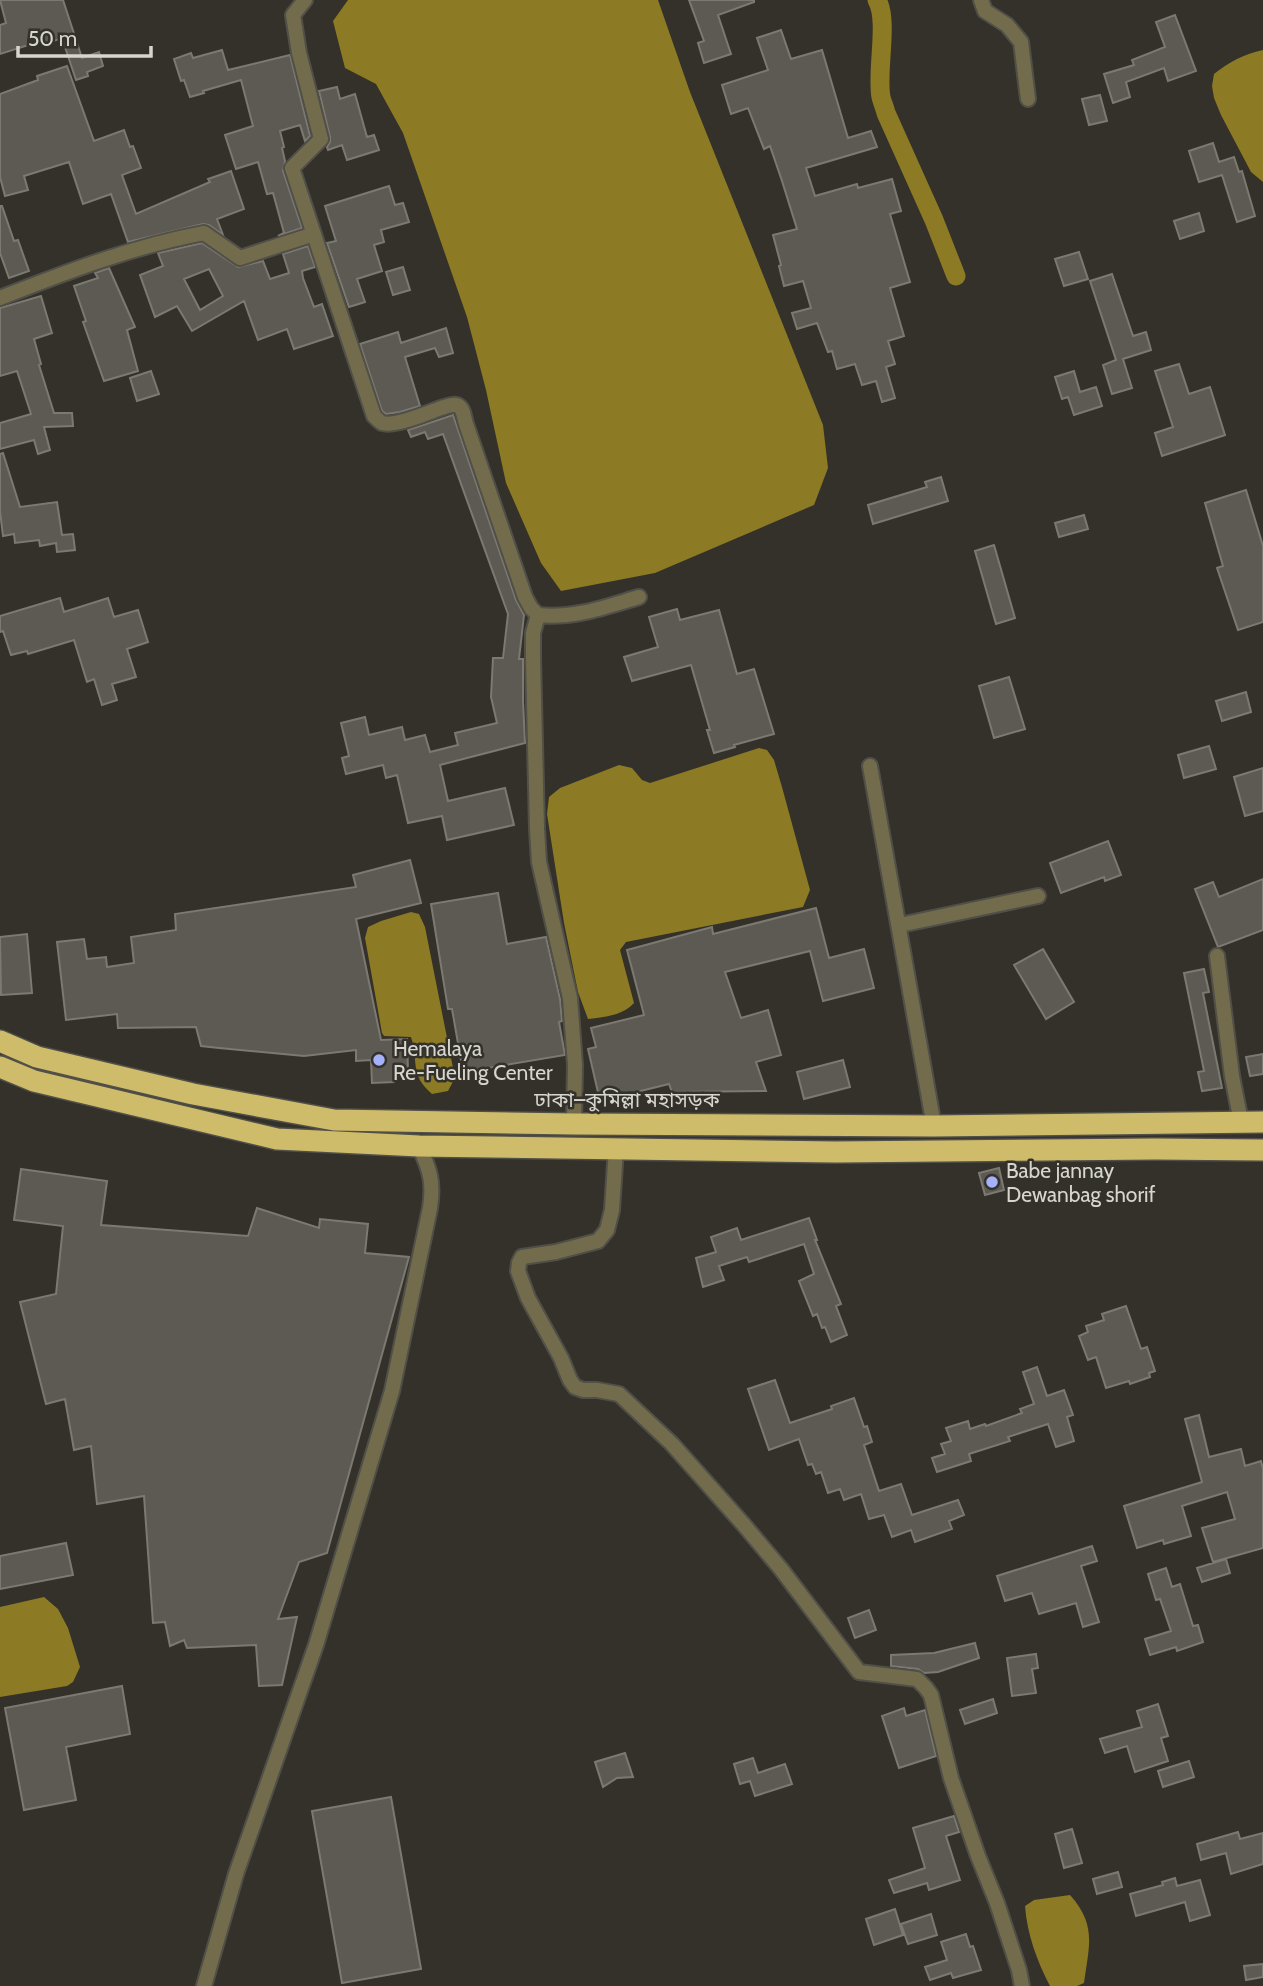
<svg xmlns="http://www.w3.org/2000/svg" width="1263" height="1986" font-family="Cabin,'Noto Sans Bengali',sans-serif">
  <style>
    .water { fill: #8c7a24 }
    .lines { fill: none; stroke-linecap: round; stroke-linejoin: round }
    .canal { stroke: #8c7a24; stroke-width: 19 }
    .building { fill: #5c5a52; stroke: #7b7971; stroke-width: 2; fill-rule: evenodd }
    .street-casing { stroke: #504f48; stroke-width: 18 }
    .highway-casing { stroke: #504f48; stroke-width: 24 }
    .street { stroke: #736c4c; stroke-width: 14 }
    .highway { stroke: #cfbc6a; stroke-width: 21 }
    .poi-dot { fill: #a6b1fc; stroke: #33312a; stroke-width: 2.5 }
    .labels { text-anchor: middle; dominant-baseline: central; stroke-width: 5; stroke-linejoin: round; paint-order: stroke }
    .poi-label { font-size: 21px; fill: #d6d5d0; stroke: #33312a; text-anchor: start }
    .street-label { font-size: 21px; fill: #d6d5d0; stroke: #33312a }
  </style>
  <rect width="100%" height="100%" fill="#33312a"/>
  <path class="water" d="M348,0H658L690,92L823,425L828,468L814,505L655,573L561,591L541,563L506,483L486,390L467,317L403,133L376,84L345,68L333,21Z
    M1263,50V182L1251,172L1221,115L1214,98L1212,86L1214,74C1229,62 1244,54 1263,50Z
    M759,748L767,750L774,760L782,787L810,890L803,907L626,942L620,950L634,1003C622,1016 604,1017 588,1019L578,992L564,923L547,814L549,797L560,788L619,765L632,768L642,780L650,783Z
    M411,912L419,914L425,927L455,1078L448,1091L432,1094C409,1074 419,1062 411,1037L384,1036L382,1033L365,938L368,927L381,921Z
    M44,1597L58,1609L68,1628L80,1667L73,1682L67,1686L0,1697V1607Z
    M1070,1895C1097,1925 1089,1946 1084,1983L1077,1986H1050C1037,1961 1027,1934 1025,1906L1034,1900Z"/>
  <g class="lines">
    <path class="canal" d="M877,0C889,20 876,72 881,97C882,102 885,108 886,113L934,220L956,276"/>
  </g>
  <path class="building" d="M0,0H63L82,58L99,52L103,66L87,72L88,76L76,80L62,38L42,45L41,41L0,54V25L6,23Z
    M689,0H754V2L718,15L731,54L704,63L698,43L704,41Z
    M1175,15L1196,71L1168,81L1164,68L1126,82L1130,97L1113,103L1104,74L1134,65L1132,60L1165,47L1156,22Z
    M781,30L791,59L822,50L848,138L871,131L877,147L806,168L815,196L857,184L858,188L892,179L901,211L890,214L910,282L890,288L904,336L888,341L895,364L886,367L895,398L882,402L876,381L862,385L855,364L837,369L832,351L828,352L817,323L797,329L792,313L811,308L803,281L784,286L779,266L781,265L773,235L797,229L782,181L770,146L764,149L748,108L731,114L722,85L768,70L757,38Z
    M222,50L228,70L290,55L310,136L305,141L300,125L280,131L284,147L282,148L285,161L283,171L302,228L278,236L284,233L273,193L267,194L258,162L236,169L225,135L253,126L241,80L203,91L204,93L190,97L184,80L181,81L174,59L191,53L193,58Z
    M67,66L94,141L124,130L130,147L133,146L141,168L122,175L136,214L210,182L208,179L231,171L244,209L217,219L223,235L209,225L203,224L128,242L111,194L83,204L69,162L24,176L28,190L5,196L0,177V94L38,80L37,76Z
    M337,87L340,99L355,94L367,137L374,135L379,150L347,160L342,145L328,150L327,147L330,142V137L319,91Z
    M1100,95L1107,121L1089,125L1082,99Z
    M1213,143L1219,162L1234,157L1239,172L1242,171L1255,216L1237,222L1222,175L1199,182L1189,151Z
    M389,186L395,205L403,203L409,222L381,230L384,242L374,245L382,271L357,279L365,302L349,307L327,243L336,241L325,206Z
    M0,206H2L14,241L18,240L29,271L9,278L0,253Z
    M1199,213L1204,231L1180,239L1174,221Z
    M202,243L238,267L263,261L270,279L289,273L283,254L308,246L315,267L302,271L303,278L314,307L322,304L333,336L294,349L287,329L258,340L244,301L192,331L177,306L155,317L140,275L163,266L158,253ZM209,269L223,296L200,310L184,279Z
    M1079,252L1088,279L1064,286L1055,259Z
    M403,267L410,290L393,295L386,272Z
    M109,268L135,327L127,330L138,371L104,381L83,322L86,321L74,286L98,278L95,273Z
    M1112,274L1133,336L1146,332L1151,350L1123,359L1132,388L1112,394L1103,365L1116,360L1090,281Z
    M41,296L52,333L34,339L41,364L39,365L54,413H72L73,426L44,427L50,450L38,454L34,440L0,449V423L31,414L17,371L0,376V308Z
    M446,328L453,353L439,357L435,348L405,357L420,406L400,412L386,414L382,411L360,344L398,332L401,343Z
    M1179,364L1189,394L1210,387L1225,435L1162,456L1155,433L1173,427L1155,371Z
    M151,371L159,394L137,401L130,378Z
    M1074,371L1080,392L1096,387L1102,406L1074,415L1068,397L1062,399L1055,377Z
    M453,415L516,600L524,615L519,659H523V701L525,743L440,765L448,801L505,788L514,825L447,840L442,816L408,823L397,775L386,778L383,765L346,774L342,758L349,756L341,723L365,717L369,735L402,727L405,740L425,735L430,752L458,745L455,733L497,723L491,697L493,658H503L508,614L443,434L428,439L425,432L411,437L408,430Z
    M3,453L20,507L57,502L62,535L73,534L75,550L57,552L56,543L40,546L39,540L15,543L14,534L3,536L0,511V454Z
    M941,477L948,501L873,524L868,505L927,487L925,482Z
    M1246,490L1263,546V622L1238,630L1217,568L1223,566L1205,503Z
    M1084,515L1088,529L1059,537L1055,523Z
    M994,545L1015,618L996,624L975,551Z
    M60,598L64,612L108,598L114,617L138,610L148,642L127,649L136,677L112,684L117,700L102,705L94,679L87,682L74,640L28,654L27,651L11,655L3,631L0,632V616Z
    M677,609L680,620L719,610L737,674L754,669L774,734L734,745L735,747L714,753L707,730H710L691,665L632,681L624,657L658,647L649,617Z
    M1009,677L1025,729L994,738L979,686Z
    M1246,692L1251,712L1222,721L1216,701Z
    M1209,746L1216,769L1184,778L1178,755Z
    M1263,768V811L1245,816L1234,777Z
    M1108,841L1121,875L1105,881L1104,877L1061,893L1050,863Z
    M410,860L421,903L356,919L381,1040L407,1039L408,1070L394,1071V1082L372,1083L371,1060L356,1061V1050L304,1056L219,1048L201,1046L196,1027L118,1028L117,1014L66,1020L57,942L84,939L87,959L106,957L107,967L134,963L131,937L176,930L175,914L356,887L353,875Z
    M1263,879V930L1218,947L1195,889L1213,882L1219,897Z
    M498,893L507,944L546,937L560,999L562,1021L559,1022L565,1055L463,1072L452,1009H448L431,904Z
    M816,908L829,958L864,949L874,988L823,1001L810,951L725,972L741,1018L768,1010L781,1055L756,1062L766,1091L672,1092L669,1084L600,1101L588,1049L596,1047L591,1028L644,1015L627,950L712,927L713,934Z
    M27,934L32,993L1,995L0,937Z
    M1043,949L1074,1002L1046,1019L1014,965Z
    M1204,969L1209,992L1203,993L1222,1088L1202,1091L1198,1072L1204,1071L1184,973Z
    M1263,1054V1074L1250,1076L1246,1057Z
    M843,1060L850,1087L804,1099L797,1072Z
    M999,1168L1004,1190L985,1195L979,1173Z
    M21,1169L107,1181L101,1225L248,1236L257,1208L319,1228L320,1219L368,1224L365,1253L409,1257L327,1553L299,1562L278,1619L297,1617L282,1685L259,1686L256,1645L187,1648L184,1640L170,1646L165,1622L153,1623L144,1496L97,1504L91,1446L74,1450L65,1399L46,1404L20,1302L56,1294L63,1226L14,1220Z
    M809,1218L817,1240H815L841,1304L836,1306L847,1335L831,1342L825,1327L822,1328L817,1314L813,1316L799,1281L814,1274L804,1244L749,1262L747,1257L719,1266L724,1280L703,1287L696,1258L716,1252L711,1237L737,1228L741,1240Z
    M1126,1306L1141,1349L1147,1347L1155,1371L1149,1373L1150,1377L1130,1384L1129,1381L1106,1388L1096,1357L1088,1360L1079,1336L1088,1332L1086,1326L1104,1320L1102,1314Z
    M1037,1367L1047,1396L1064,1390L1073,1415L1067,1417L1074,1441L1056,1447L1048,1424L1008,1437L1010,1441L969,1454L971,1461L937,1472L932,1458L945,1454L941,1444L951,1441L946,1428L968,1421L970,1429L985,1424L986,1426L1022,1413L1020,1409L1034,1404L1023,1372Z
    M775,1380L790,1423L832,1409L831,1406L854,1398L864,1427L867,1426L872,1442L864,1445L879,1491L901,1484L912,1515L958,1500L964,1515L949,1521L952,1529L915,1542L911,1530L892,1537L884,1515L869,1519L861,1494L844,1500L840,1489L828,1493L821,1472L816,1474L812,1464L808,1465L799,1439L769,1450L748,1389Z
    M1199,1415L1209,1457L1241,1449L1245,1466L1261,1461L1263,1469V1548L1213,1562L1202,1528L1235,1519L1227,1492L1182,1506L1191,1536L1164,1544L1163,1540L1137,1548L1124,1506L1202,1482L1185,1419Z
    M66,1543L73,1575L0,1589V1556Z
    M1092,1546L1097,1561L1081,1566L1099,1622L1083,1627L1076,1603L1039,1614L1032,1593L1005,1601L997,1576Z
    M1226,1559L1230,1573L1202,1582L1197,1568Z
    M1166,1568L1172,1587L1180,1584L1193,1626L1198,1625L1203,1642L1177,1651L1176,1647L1150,1655L1145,1639L1171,1631L1160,1599L1156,1600L1148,1574Z
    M869,1610L876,1630L855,1638L848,1618Z
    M975,1643L979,1658L938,1672L924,1673L918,1669L891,1666V1655L934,1653Z
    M1036,1654L1038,1668L1032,1669L1036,1693L1012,1696L1007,1658Z
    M122,1686L130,1734L66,1747L76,1800L24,1810L5,1708Z
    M993,1699L997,1713L965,1724L960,1710Z
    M1158,1704L1168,1736L1161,1738L1168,1761L1135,1772L1127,1746L1105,1753L1100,1739L1142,1727L1137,1711Z
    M904,1708L906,1716L925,1710L936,1756L899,1768L882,1716Z
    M625,1753L633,1777L617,1778L603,1787L595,1762Z
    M753,1758L758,1773L785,1764L792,1784L755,1796L750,1781L740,1784L734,1764Z
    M1189,1761L1194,1777L1163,1787L1158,1771Z
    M391,1797L421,1969L342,1983L312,1811Z
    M954,1816L959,1832L946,1836L960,1880L929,1890L927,1883L894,1893L889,1880L925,1868L913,1828Z
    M1072,1829L1082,1863L1064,1868L1055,1834Z
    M1238,1832L1240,1839L1263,1833V1864L1231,1874L1226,1853L1201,1860L1197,1844Z
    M1118,1872L1122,1887L1097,1894L1093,1879Z
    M1175,1878L1177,1886L1200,1880L1210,1915L1190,1921L1185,1902L1136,1916L1130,1894L1163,1885L1162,1882Z
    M895,1909L903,1935L874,1945L866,1919Z
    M931,1914L937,1935L908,1944L901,1924Z
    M966,1934L970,1947L973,1946L981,1970L953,1978L951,1973L930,1980L925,1967L947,1960L941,1942Z
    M1263,1964V1977L1246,1980L1244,1966Z"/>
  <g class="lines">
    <g class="street-casing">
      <path id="street" d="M305,0L293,15L299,53L321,139L292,168L374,416C376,418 379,421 382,423C395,427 427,413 441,408C445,407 452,404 457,405C464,408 464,418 466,424L525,597L531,608L538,615C573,619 605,607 639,597
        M981,0L985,11L1007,25L1021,42L1028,99
        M0,298C66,272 134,246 204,233L240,258L314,234
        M538,615L533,633V658L537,829L539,862L570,998L575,1065L574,1124
        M870,766L934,1126
        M900,925L1038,896
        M1217,956L1232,1076L1241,1122
        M616,1148L612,1210L607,1230L598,1241L556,1252L522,1257L519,1263L518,1271L528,1298L561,1358L570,1380L575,1387L583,1390H597L619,1394L672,1444L744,1525L781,1569L859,1672L917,1679L926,1688L931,1695L951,1778L978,1856L997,1903L1019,1970L1022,1986
        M204,1986L236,1874L316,1645L392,1391L430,1208C434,1182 430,1170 419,1146"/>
    </g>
    <g class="highway-casing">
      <path id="highway" d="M0,1041L37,1057L193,1094L334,1120L574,1124L934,1126L1263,1122
        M0,1067L34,1081L277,1139L419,1146L836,1152L1155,1149L1263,1150"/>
    </g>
    <use href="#street" class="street"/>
    <use href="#highway" class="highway"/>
  </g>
  <g class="poi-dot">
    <circle cx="379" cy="1060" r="7"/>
    <circle cx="992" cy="1182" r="7"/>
  </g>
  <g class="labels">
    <g class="poi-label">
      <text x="393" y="1048">Hemalaya<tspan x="393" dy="24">Re-Fueling Center</tspan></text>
      <text x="1006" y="1170">Babe jannay<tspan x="1006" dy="24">Dewanbag shorif</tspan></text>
    </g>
    <g class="street-label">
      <text x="627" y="1099">ঢাকা–কুমিল্লা মহাসড়ক</text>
    </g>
  </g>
  <path d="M18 46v10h133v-10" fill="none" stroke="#d6d5d0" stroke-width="3.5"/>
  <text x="28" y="46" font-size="21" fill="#d6d5d0" stroke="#33312a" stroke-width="5" paint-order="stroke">50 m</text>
</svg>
